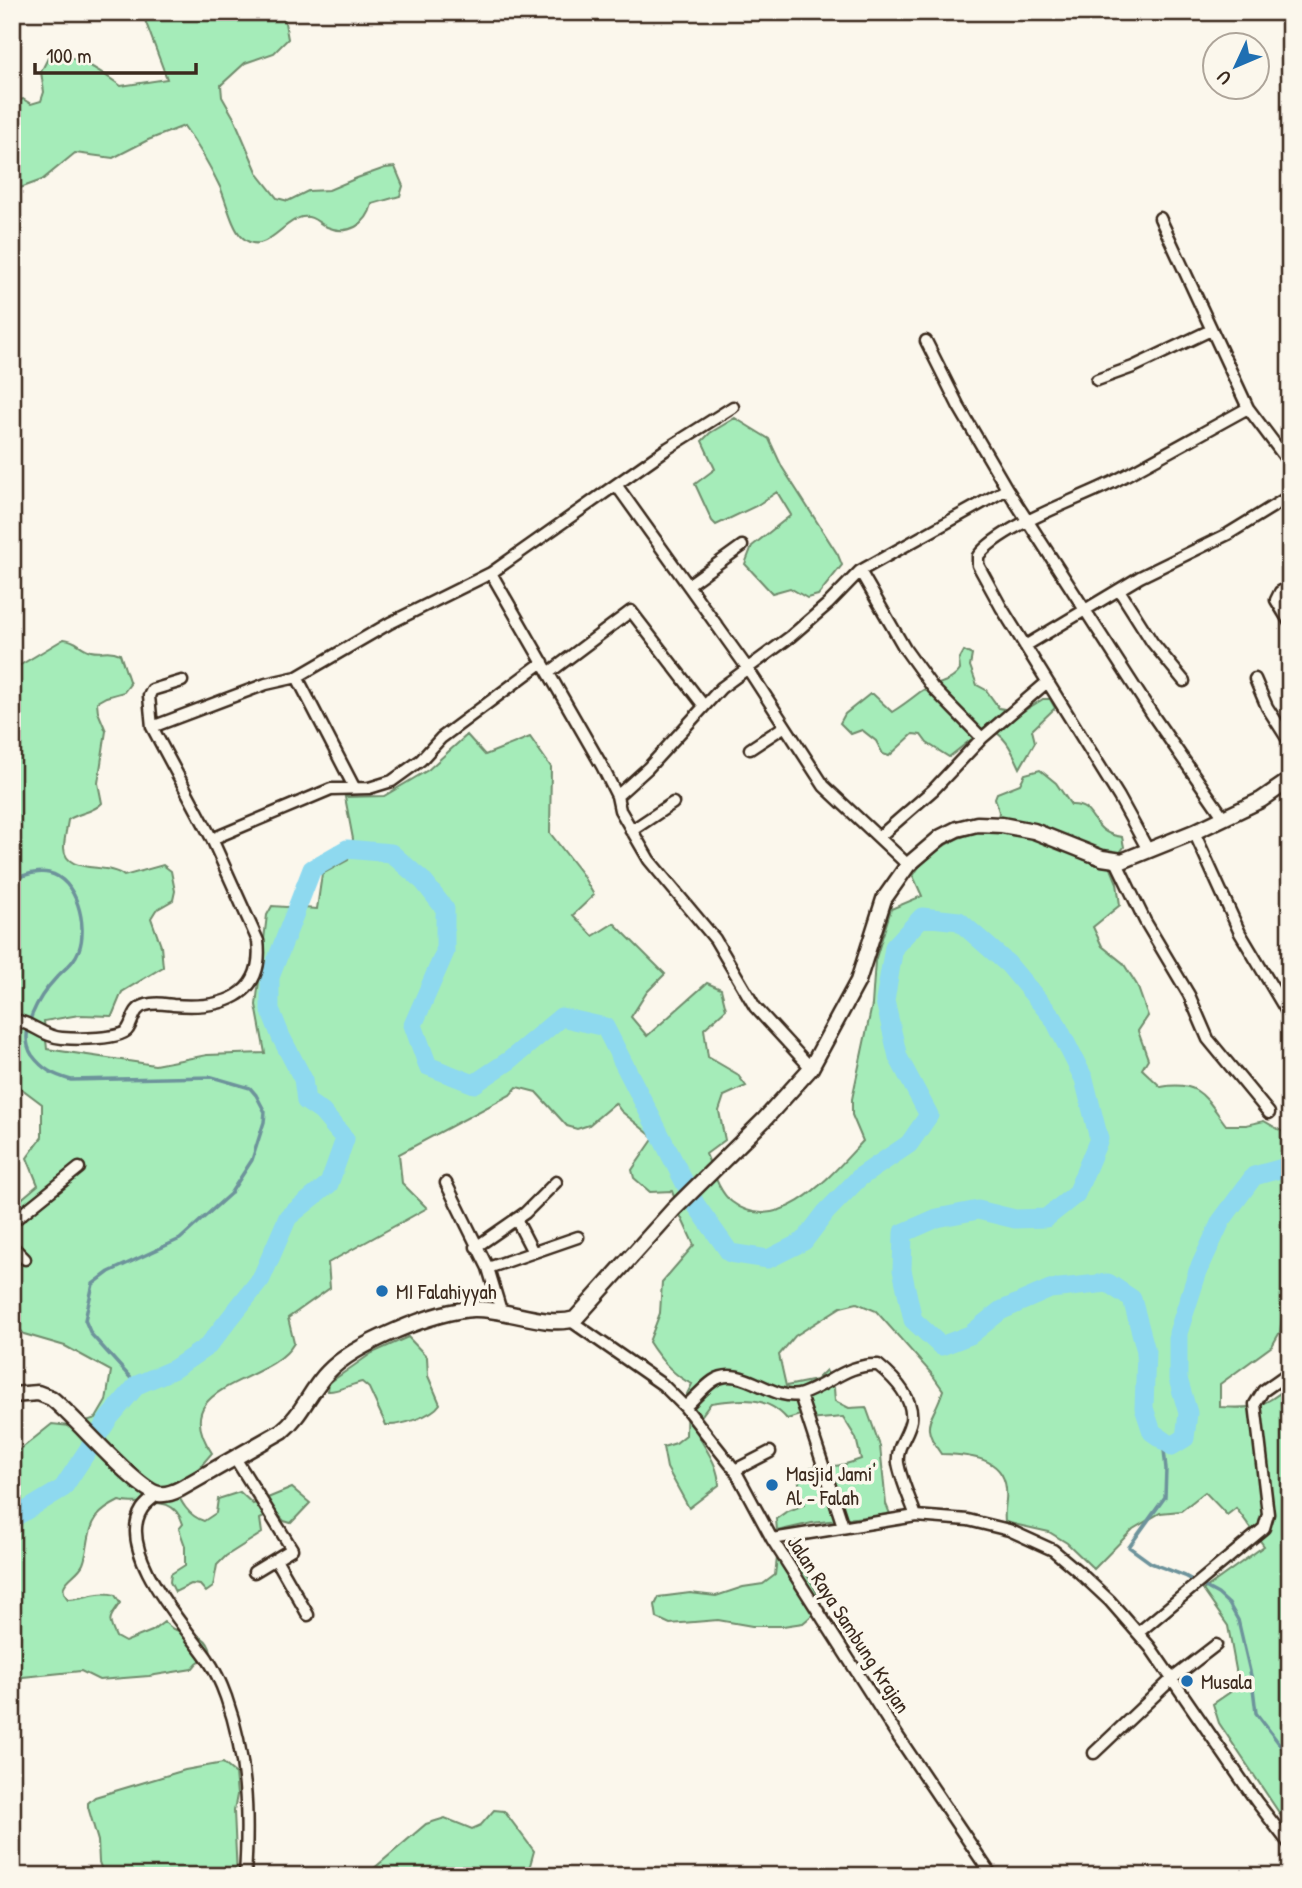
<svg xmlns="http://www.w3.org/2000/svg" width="1302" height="1888" font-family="'Patrick Hand',sans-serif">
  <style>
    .green { fill: #a5ecb9; stroke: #708b6c; stroke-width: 2 }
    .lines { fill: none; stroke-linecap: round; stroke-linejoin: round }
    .stream { stroke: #6d939b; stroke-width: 3.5 }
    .river { stroke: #8ed9ef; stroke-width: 19 }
    .minor-casing { stroke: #3b2a1e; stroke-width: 15 }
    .secondary-casing { stroke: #3b2a1e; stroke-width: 19 }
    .minor { stroke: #fbf7ec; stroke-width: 10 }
    .secondary { stroke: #fbf7ec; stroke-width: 14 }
    .poi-dot { fill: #1f6fb2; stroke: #fbf7ec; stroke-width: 2.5 }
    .labels { text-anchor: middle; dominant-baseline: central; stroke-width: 7; stroke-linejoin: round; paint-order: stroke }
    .poi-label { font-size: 21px; fill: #3b2a1e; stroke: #fbf7ec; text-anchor: start }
    .street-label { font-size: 21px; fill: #3b2a1e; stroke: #fbf7ec }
  </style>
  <rect width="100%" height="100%" fill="#fbf7ec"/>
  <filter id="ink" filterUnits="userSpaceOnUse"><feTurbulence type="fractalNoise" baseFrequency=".0143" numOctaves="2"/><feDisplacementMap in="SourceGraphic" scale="14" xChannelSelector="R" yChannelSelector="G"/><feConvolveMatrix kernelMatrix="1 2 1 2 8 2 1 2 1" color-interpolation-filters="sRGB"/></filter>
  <g filter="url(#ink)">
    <path class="green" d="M145,12H283L288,39L274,53L245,63L221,85L222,97L234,118L258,174L277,198L288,201L308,191L329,190L357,178L385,168L395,167L403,186L400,196L372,204C367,225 348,236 327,227C318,223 313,215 302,217C282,221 264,258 242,237C232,228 226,200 220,187C210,166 198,145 184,126L148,140L113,158L75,153L42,180L12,191V103L23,99L31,104L41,101L44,92L41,72L49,56C75,52 101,72 121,86L167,79L145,20Z
      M735,418L769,439L782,467L838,555L842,565L818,595L807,598L790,588L772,593L745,564L752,546L791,515L777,492L756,506L716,525L712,521L695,484L715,469L702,441L710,433Z
      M64,639C77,640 80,648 91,651C102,654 108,648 120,654L130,684L124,692L106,697L97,702L98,712L106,731L98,783L102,803C93,813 80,812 68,820C67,828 64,839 64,848C65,875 108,862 124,876L163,865L171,871L175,891L173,900L156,910L151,918L161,946L163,967L122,992L112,1016L79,1015L44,1021L47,1049L155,1065L207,1055L265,1053L256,1005L267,915L272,906L317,909L322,874L348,860L353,839L345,797L384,796L428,770L467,735L485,755L530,737L551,767L550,833L581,873L594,895L573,915L593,936L614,923L665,974L647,992L631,1017L647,1036L707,983L721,989L726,1009L704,1029L708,1057L737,1074L746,1086L724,1096L719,1111L725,1140L706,1154C712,1168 719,1193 732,1202C780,1239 833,1173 863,1141L852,1115V1099L872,1005L875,961L891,909L922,896L913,876C925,854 954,837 978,832C984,830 990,832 996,830L999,812L995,798L997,793L1020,784L1025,774L1040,770L1056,783L1071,805C1098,804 1088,833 1122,837L1124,847L1110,866L1117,883L1120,905L1093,927L1102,946L1123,963L1137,985L1148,1016L1138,1031L1148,1059L1142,1069L1161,1087C1199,1080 1205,1097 1226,1125H1246L1264,1121L1290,1136V1307L1283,1310L1280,1332L1272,1346L1220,1384V1407C1259,1409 1259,1408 1290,1386V1829L1219,1723L1213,1704L1239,1686L1228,1626L1203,1590L1264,1546L1236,1508L1227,1515L1205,1492L1181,1511L1160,1513L1133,1529L1094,1569L1067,1543L1049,1532L1005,1522C1004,1513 1005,1509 1006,1500C1010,1458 974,1455 941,1454C918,1422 933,1422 943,1390L931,1373L876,1311L857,1303L841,1307L795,1336L779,1355L786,1386L816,1380L826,1370L834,1388L835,1401L849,1408L866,1407L880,1446L886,1504L890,1514L812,1523L777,1531L776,1519L786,1512L804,1505L798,1478C808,1463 817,1467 833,1466C842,1466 853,1462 861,1459L856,1438L843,1417L808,1420L800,1415L787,1419C767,1395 740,1399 711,1403L694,1426C703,1448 718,1461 719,1485L689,1508L667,1468L663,1447L676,1443L686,1435L687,1394L692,1384C675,1377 659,1358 649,1342L660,1313L662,1282L694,1245L681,1217L672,1191L650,1192L634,1178L632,1170L654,1138L621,1111L615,1103L589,1125L577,1129L567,1126L536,1092L517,1087L510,1095L399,1154L402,1183L427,1208L328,1263L330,1288L288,1318L294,1343C270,1386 164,1382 212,1453L199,1468L174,1487C181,1502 188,1516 204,1521L216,1513L218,1499L240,1492L253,1504L292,1488L310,1503L291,1523L284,1521L275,1511L260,1519L262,1533L226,1556L217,1565L213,1587L206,1592L200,1585L191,1584L175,1592L170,1582L171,1574L185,1565V1546L179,1529L183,1524C173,1491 142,1508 119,1501C111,1505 102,1510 97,1517C87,1530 89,1550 83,1564C77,1577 54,1583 68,1599C84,1599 99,1590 115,1595L120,1603C109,1619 107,1618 116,1637L125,1642L152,1631L164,1622C167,1624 170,1627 173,1629C189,1635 208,1632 211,1653L197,1663L192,1669L149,1676L99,1680L81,1671L23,1677C12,1694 17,1715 12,1734V1451L17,1452L52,1424L70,1426L96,1418L106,1401L111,1371L65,1346L24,1334L12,1321V1207L38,1185L27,1158L42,1137V1104L14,1083L12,1084V670Z
      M964,651L972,655L970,666L977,685L986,690L999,708L1022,712L1043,699H1050L1055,708L1032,730L1035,742L1020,768C1012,751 1006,735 987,727L949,757L927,743L921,735L913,734L889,756L883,754L876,741L862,730L851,734L840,723L845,714L870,694H873L892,712C902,706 911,699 920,692C933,683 951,684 960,670L959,660Z
      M408,1337L427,1357L428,1376L440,1404C432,1416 401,1426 386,1425L369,1388L362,1382C352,1384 336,1392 328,1391L329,1383L372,1353Z
      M785,1554C799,1556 819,1593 822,1607L803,1623L783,1626H752L718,1620L670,1624L657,1618L655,1605L659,1597L690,1593L716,1596L743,1587L763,1584L775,1575L777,1558Z
      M223,1763L235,1773L237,1795L234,1811L237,1876H104L99,1862L98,1841L88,1807V1803L95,1797L185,1770Z
      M494,1810L504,1811L534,1851L527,1876H365L426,1824L445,1818L472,1829L481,1825Z"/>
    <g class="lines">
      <path class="stream" d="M12,879C23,876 37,870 49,873C77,879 88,926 79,950C74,963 65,968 56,978C39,996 17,1032 32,1055C43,1070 54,1075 71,1080L212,1077L250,1088L256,1095L265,1112L264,1122L252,1160L230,1194L180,1239L109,1272L93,1284L85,1320L91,1334L137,1385
        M1163,1440L1166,1469L1165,1497L1129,1547L1151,1563L1185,1576L1218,1594L1229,1604L1238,1620L1252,1680L1256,1713L1290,1758"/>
      <path class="river" d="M12,1519L63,1488L109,1418L137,1385L174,1369L208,1346L261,1279L288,1217L329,1184L345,1139L322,1112L306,1101L303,1079L281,1037L270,1009V977L312,869L347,849L391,853L423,881L445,909V952L413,1025L428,1066L474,1084L510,1060L561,1017L605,1027L696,1205L730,1253L768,1259L804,1241L826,1212L860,1177L909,1144L929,1115L898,1057L885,1001L894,947L922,917L959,921L1008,964L1054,1019L1084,1079L1099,1139L1076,1194L1046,1218L1015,1219L978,1210L937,1218L903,1233L902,1270L913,1320L941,1346L970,1335L1000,1311L1050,1289L1108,1283L1132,1299L1146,1351L1144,1408L1152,1432L1172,1446L1185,1438L1188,1413L1178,1379V1333L1198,1271L1221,1221L1254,1176L1290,1166"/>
      <g class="minor-casing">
        <path id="minor" d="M1160,218L1248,408L1290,464
          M926,341L959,407L1007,489
          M1097,380L1133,367L1211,330
          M617,486L748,669L824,786L908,865
          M860,571L905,649L933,688L982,738L933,790L879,837
          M491,573L602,766L617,796L620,810L649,860L715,939L755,1007L811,1068
          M688,585L742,546
          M1290,586L1280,592L1276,600L1290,623
          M1119,590L1152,642L1184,681
          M1025,646L1140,577L1228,534L1290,496
          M550,672L631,611L704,706
          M297,677L354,787
          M1255,679L1267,707L1290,743
          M182,681L152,690L149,696L152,727L212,839
          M152,727L266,684L297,677L390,623L491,573L668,448L733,407
          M982,738L1046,683
          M750,749L785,726
          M617,796L648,768L721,688L790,637L828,604L860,571L1007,489L1154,717L1224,818
          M631,831L673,803
          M1194,832L1240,933L1290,1017
          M1148,850L1119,797L1001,607L978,565V556C1002,525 1078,500 1115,481C1160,457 1204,432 1248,408
          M1116,861L1145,921L1189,995L1208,1039L1269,1113
          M12,1020C31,1021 43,1037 62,1038C75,1039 122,1040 128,1029C134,1020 133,1008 146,1005C156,1002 164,1004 173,1005C220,1009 265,998 258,941L212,839L331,789L369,788L392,781L421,760L441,738L543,662
          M446,1183L488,1268
          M516,1219L533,1252
          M12,1222L79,1168
          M12,1246L25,1259
          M476,1247L525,1213L556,1182
          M501,1311L488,1268L578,1237
          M571,1321L663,1385L685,1407L715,1445L735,1470L772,1539L895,1732L992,1876
          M800,1395L843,1526
          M685,1407C694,1399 703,1388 713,1381C741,1362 774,1404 802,1394C828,1385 849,1363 878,1365C894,1378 914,1398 911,1420C908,1436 896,1446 898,1463C901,1480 910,1499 916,1516
          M235,1458L292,1549L254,1572
          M735,1470L770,1452
          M158,1494C152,1499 146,1503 142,1509C115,1551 185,1626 207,1658C215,1670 221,1683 226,1697C247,1756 249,1814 245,1876
          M772,1539L916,1516L968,1520L1009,1530L1053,1550L1079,1572L1110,1601L1150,1647L1256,1801L1290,1845
          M276,1559L308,1615
          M1138,1633L1264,1528L1268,1514L1255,1404L1263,1391L1290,1372
          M1094,1753L1172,1679L1216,1645"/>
      </g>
      <g class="secondary-casing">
        <path id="secondary" d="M12,1395L38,1393L51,1398C75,1416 136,1490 159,1494C166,1495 174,1492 180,1489L282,1431C302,1415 310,1390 328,1372C354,1344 436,1310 474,1309C505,1308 546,1328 575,1319L673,1210L764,1120L811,1068L858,981L884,899L908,865L941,837L957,829L977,824L1002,825L1034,831L1102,858L1122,861L1194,832L1261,800L1290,780"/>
      </g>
      <use href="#minor" class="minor"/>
      <use href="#secondary" class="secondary"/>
    </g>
  </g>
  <g class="poi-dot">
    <circle cx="382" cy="1291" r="7"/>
    <circle cx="772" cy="1485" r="7"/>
    <circle cx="1187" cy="1681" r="7"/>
  </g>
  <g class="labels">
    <g class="poi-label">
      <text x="396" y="1291">MI Falahiyyah</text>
      <text x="786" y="1473">Masjid Jami'<tspan x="786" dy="24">Al - Falah</tspan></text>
      <text x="1201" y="1681">Musala</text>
    </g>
    <g class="street-label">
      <text transform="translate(849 1624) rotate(57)">Jalan Raya Sambung Krajan</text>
    </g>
  </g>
  <rect width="1302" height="1888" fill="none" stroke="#fbf7ec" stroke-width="42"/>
  <rect x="21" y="21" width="1260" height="1846" fill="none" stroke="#3b2a1e" stroke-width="2.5" filter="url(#ink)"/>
  <g transform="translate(1236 66) rotate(226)"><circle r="33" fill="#fbf7ec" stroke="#aea59a" stroke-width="2"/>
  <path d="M0-5L12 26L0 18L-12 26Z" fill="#1f6fb2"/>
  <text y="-10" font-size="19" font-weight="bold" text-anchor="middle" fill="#3b2a1e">U</text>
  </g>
  <path d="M35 63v10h161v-10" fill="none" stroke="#3b2a1e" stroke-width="3.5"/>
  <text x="46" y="63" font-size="21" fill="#3b2a1e" stroke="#fbf7ec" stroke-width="5" paint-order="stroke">100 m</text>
</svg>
